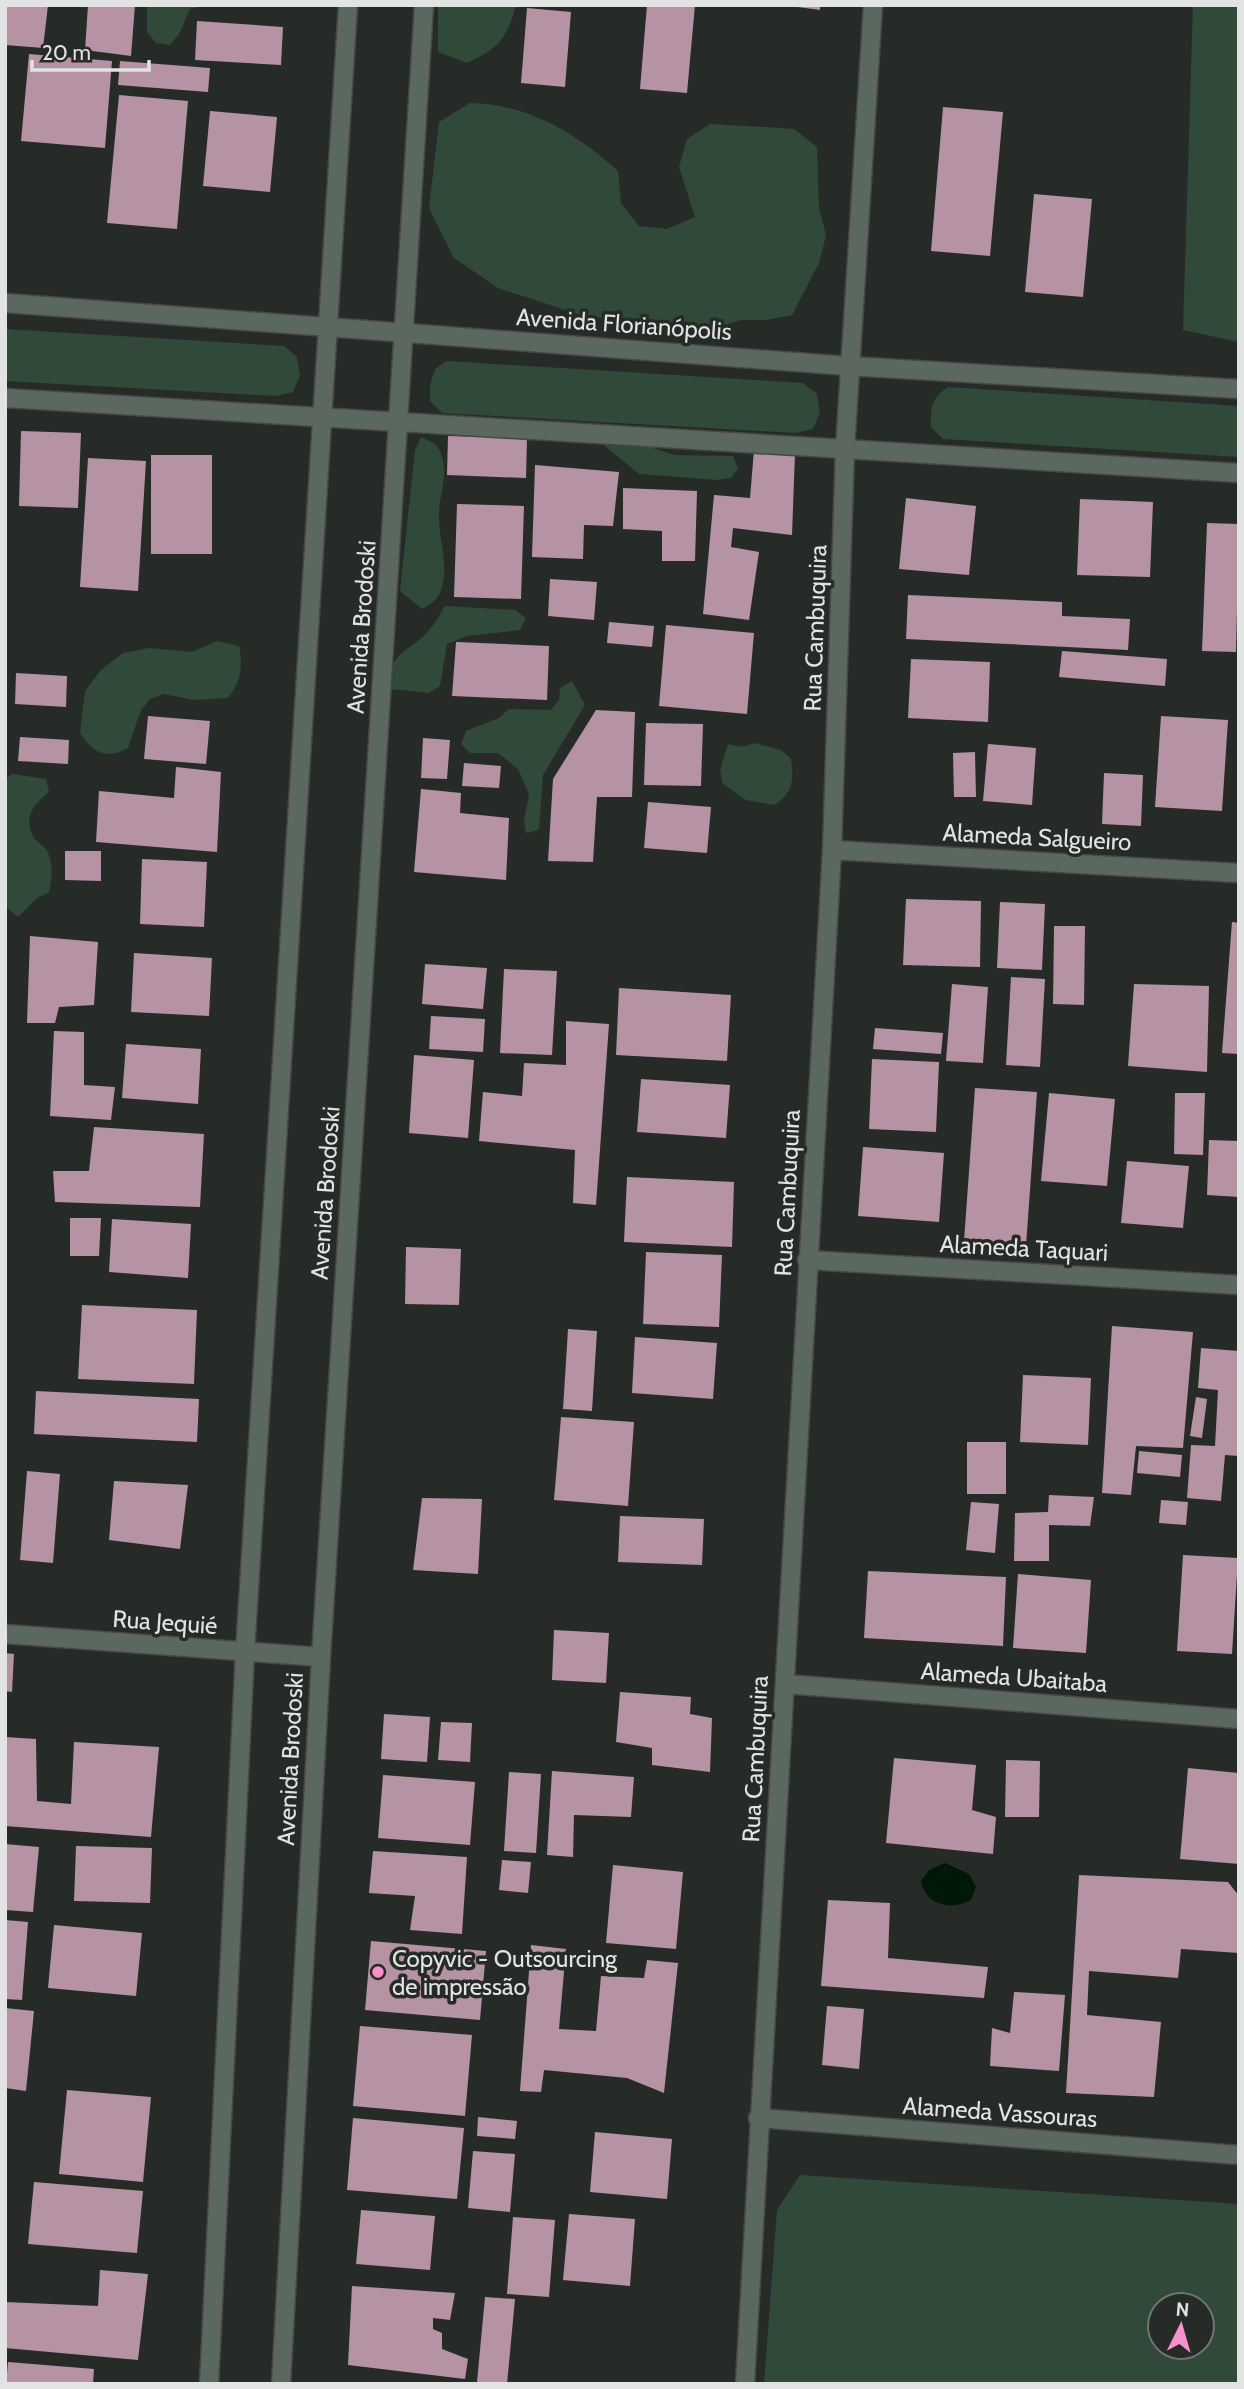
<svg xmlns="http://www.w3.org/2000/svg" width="1244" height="2389" font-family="Cabin,sans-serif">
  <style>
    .green { fill: #304939; fill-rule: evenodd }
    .water { fill: #001808 }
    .building { fill: #b592a4 }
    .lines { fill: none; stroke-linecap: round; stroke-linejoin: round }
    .minor-casing { stroke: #454946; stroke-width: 21 }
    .minor { stroke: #5a685f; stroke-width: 18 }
    .poi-dot { fill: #f890cc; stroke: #272b28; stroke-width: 2.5 }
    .labels { text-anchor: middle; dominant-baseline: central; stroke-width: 7; stroke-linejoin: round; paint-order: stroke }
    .street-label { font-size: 24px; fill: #e1e4e2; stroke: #272b28 }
    .poi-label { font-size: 24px; fill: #e1e4e2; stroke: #272b28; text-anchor: start }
  </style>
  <rect width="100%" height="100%" fill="#272b28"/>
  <path class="green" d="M147,5H206L190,9L179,34L170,45L156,43L147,32Z
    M438,5H516C507,39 498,49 467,63L438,52Z
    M1193,5H1239V342L1183,330Z
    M470,103C528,104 576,133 618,171L621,203L639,226L667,229L695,217L679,167L687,139L710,124L766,127L794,129L817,147L819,208L826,235L819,263L792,315L766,320H741L711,329L634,323L581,315L498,288L454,258L429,208L439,122Z
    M5,329L284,346L297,357L300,375L293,392L276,396L5,381Z
    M447,361L803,383L817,394L820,412L813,429L796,433L442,413L430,401V385L435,369Z
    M948,387L1239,406V457L943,439L931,427C930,408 932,398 948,387Z
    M421,437C430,441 438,444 441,454C449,473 439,495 439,514C438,539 450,565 441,590C438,600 431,604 422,609L400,591L415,450Z
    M599,441L647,446L674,455L733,456L738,468L731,478L717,480L639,474Z
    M445,606L515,610L526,618L520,630L468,636L447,644L440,686L429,693L391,689C385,651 411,653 430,629C436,623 440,613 445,606Z
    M217,641L239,646C243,667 241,681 228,698L194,700L164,694L150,699L141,710L128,748C106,760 93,753 80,733L85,691L101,670L123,653L149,648L192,652Z
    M572,681L585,705L543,775L539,830L526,833L524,821L529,794L518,769L498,753H470L461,744L466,731L499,718L509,709L551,710L559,700L560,688Z
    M755,743L781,750L791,759C794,780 793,794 774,805L746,800L723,784L720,770L728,744L742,747Z
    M12,774L46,779L49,792C34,804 22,818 34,838C37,842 43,845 46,849C54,862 52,879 49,892L37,898L18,917L8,909L5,900V780Z
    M800,2175L1239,2204V2384H764L777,2210ZM1160,2305H1202V2347H1160Z"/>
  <path class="water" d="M945,1863L969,1874L976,1887L971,1900C951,1911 925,1905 921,1881L929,1870Z"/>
  <path class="building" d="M5,5H48L43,48L5,45Z
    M88,5H135L131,56L85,50Z
    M647,5H695L687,93L640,89Z
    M783,5H820V10Z
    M527,8L571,12L565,87L521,83Z
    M197,21L283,27L281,65L195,60Z
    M29,54L112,61L105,148L21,141Z
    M120,61L210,68L208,92L118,85Z
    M119,95L188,101L177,229L107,223Z
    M943,107L1003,112L990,256L931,251Z
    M210,111L277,117L270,192L203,186Z
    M1034,194L1092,199L1083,297L1025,292Z
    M21,431L81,433L78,508L19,506Z
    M448,436L527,438L526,478L447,475Z
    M754,450L795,453L792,535L733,528L731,547L759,552L749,620L703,614L714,495L750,498Z
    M151,455H212V554H151Z
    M88,458L146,461L138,591L80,587Z
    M535,465L619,472L613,526L584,525L583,559L532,557Z
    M623,488L697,491L695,561H662V531L623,529Z
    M906,498L976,506L969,575L899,569Z
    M1080,499L1153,502L1150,577L1077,575Z
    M457,504L524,506L521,599L454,597Z
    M1207,523L1239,524L1236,652L1202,651Z
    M550,579L597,582L594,620L548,616Z
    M908,595L1062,602V616L1130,619L1128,650L906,639Z
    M609,622L654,626L652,647L607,643Z
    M666,625L754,633L747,714L659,706Z
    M456,642L549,646L547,700L452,696Z
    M1062,651L1167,659L1165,686L1059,677Z
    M911,659L990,662L988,722L908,718Z
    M16,673L67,676L66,707L15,704Z
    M596,710L635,712L632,797H597L593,862L548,861L553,779Z
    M148,716L210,721L206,764L144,759Z
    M1161,716L1228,720L1222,811L1155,807Z
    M646,723L703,724L701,786L644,785Z
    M20,737L69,740L68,764L18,761Z
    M423,738L450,740L447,779L421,778Z
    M988,744L1036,748L1032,805L983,801Z
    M975,752L976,797H954L953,753Z
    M464,763L501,766L499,788L462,786Z
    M176,767L221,772L217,852L96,842L99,791L174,798Z
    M1104,773L1143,775L1141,826L1102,824Z
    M421,789L461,793L460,813L509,818L506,880L414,872Z
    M648,802L711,807L707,853L644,848Z
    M65,851H101V881L65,880Z
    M142,859L207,862L204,927L140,924Z
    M906,899L981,901L980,967L903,965Z
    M1000,902L1045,904L1042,970L997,968Z
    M1232,922L1239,923V1054L1222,1053Z
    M1054,926H1085L1084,1005L1053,1004Z
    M30,936L98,942L94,1005L59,1007L55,1023H27Z
    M134,953L212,958L209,1016L131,1012Z
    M425,964L487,968L483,1009L422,1004Z
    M504,969L557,971L552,1055L500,1053Z
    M1011,977L1045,979L1040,1067L1006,1065Z
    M952,984L988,987L983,1063L946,1061Z
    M1134,984L1209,986L1207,1072L1128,1066Z
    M619,988L731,995L727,1061L616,1055Z
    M431,1016L485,1019L483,1052L429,1049Z
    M566,1021L609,1024L596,1205L573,1203L575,1150L479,1141L483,1092L522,1096L524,1063L566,1065Z
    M875,1028L943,1033L941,1054L873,1049Z
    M54,1031L84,1032V1085L115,1087L111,1120L50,1116Z
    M126,1044L201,1049L198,1104L122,1098Z
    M414,1055L474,1060L468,1138L409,1133Z
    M872,1059L939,1062L936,1132L869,1129Z
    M641,1079L730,1085L726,1138L637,1132Z
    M975,1088L1037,1092L1026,1246L964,1241Z
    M1049,1093L1115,1099L1107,1186L1041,1181Z
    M1175,1093H1205L1203,1155L1174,1154Z
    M94,1127L204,1134L200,1207L55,1202L53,1171H89Z
    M1209,1140L1239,1141V1197L1207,1195Z
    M863,1147L944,1153L939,1222L858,1216Z
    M1127,1161L1189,1166L1183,1228L1121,1223Z
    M627,1177L734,1182L732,1247L624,1242Z
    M70,1218H101L99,1256H70Z
    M112,1219L191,1224L188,1278L109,1272Z
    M406,1247L461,1249L459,1305L405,1304Z
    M646,1252L722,1255L719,1327L643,1324Z
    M82,1305L197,1310L194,1384L78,1379Z
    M1112,1326L1193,1332L1183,1448L1136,1446L1131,1495L1102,1493Z
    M568,1329L597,1331L592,1411L563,1409Z
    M635,1337L717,1343L713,1399L632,1393Z
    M1201,1348L1239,1351V1456L1225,1455L1221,1501L1187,1498L1191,1445L1215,1446L1218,1390L1198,1388Z
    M1023,1375L1091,1378L1088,1445L1020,1442Z
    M36,1391L199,1399L197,1442L34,1434Z
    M1196,1397L1207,1399L1202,1438L1190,1436Z
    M561,1417L634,1422L628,1506L554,1500Z
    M967,1442H1006V1494H967Z
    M1139,1451L1182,1455L1180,1477L1137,1473Z
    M27,1471L60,1474L53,1563L20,1560Z
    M114,1481L188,1485L180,1549L109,1540Z
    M1049,1495L1094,1497L1090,1526L1049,1525V1561H1014L1015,1513L1048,1512Z
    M422,1498L482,1499L478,1574L413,1570Z
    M1161,1500L1188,1502L1186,1525L1159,1523Z
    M971,1502L999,1504L995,1553L966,1550Z
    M620,1516L704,1519L702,1565L618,1562Z
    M1183,1555L1238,1558L1232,1654L1177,1651Z
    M868,1571L1006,1577L1003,1646L864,1638Z
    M1018,1574L1091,1580L1086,1653L1013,1648Z
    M554,1630L609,1633L606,1683L552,1680Z
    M5,1653L14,1654L12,1692L5,1691Z
    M620,1692L691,1697L690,1714L712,1718L710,1772L652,1765V1748L616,1742Z
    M384,1714L430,1717L427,1762L381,1759Z
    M441,1722L472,1723L470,1762L438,1760Z
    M5,1737L36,1739L37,1801L71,1804L74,1742L159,1747L151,1837L5,1826Z
    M894,1758L976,1765L972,1810L996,1817L993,1854L886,1843Z
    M1006,1760L1040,1761L1039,1817H1005Z
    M1188,1768L1239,1773V1864L1180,1859Z
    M552,1771L634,1777L631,1817L574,1815L573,1857L547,1855Z
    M509,1772L541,1774L536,1853L504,1851Z
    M383,1775L475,1782L470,1845L378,1838Z
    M5,1844L39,1847L33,1912L5,1910Z
    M76,1846L152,1848L150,1903L74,1901Z
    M373,1851L467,1857L462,1934L410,1930L415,1896L369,1893Z
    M502,1860L531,1862L528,1893L499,1890Z
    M613,1865L683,1872L676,1949L606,1943Z
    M1079,1875L1228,1882L1239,1896V1953L1181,1949L1178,1978L1089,1971L1087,2015L1161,2022L1154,2097L1066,2093Z
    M828,1900L890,1903L888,1958L988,1967L984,1998L821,1986Z
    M5,1920L28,1922L22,2000L5,1999Z
    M54,1925L142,1933L136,1996L48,1988Z
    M371,1941L486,1951L480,2020L365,2010Z
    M531,1945L566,1949L559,2029L596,2031L601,1976L644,1978L647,1960L678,1963L664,2093L627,2078L544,2070L541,2092L520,2091Z
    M1014,1992L1065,1995L1059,2071L990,2066L992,2028L1010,2033Z
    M827,2006L864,2009L859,2069L822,2065Z
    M5,2008L34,2011L26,2091L5,2088Z
    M360,2026L472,2035L465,2116L353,2106Z
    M67,2090L151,2097L143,2182L59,2174Z
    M478,2117L517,2121L515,2139L477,2136Z
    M353,2118L464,2128L457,2199L347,2190Z
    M595,2132L672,2139L667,2199L590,2192Z
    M473,2151L515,2154L510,2212L468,2208Z
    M34,2182L143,2191L137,2253L28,2244Z
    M361,2210L435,2216L430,2270L356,2264Z
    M569,2214L635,2219L630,2286L563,2280Z
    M513,2217L555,2220L549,2297L507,2294Z
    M100,2270L148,2274L138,2360L5,2348V2302L98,2306Z
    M352,2286L455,2293L450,2320L433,2318V2329L442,2333V2349L468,2359L465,2379L348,2365Z
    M485,2297L515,2299L507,2384L477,2382Z
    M8,2362L94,2369L93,2384H6Z"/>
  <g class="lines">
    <g class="minor-casing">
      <path id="minor" d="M5,303L849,366L1239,389
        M5,398L1239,473
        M832,850L1239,873
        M807,1260L1239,1285
        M5,1634L321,1657
        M785,1684L1239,1719
        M758,2118L1239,2155
        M209,2384L245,1652L348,5
        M281,2384L321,1657L424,5
        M745,2384L832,850L845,449L873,5"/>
    </g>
    <use href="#minor" class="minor"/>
  </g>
  <circle class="poi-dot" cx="378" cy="1972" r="7"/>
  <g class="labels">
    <g class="street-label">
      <text transform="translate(624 324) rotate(4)">Avenida Florianópolis</text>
      <text transform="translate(361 627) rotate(-86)">Avenida Brodoski</text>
      <text transform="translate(815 628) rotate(-88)">Rua Cambuquira</text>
      <text transform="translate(1037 837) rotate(3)">Alameda Salgueiro</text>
      <text transform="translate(325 1193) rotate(-86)">Avenida Brodoski</text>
      <text transform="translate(787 1193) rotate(-87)">Rua Cambuquira</text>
      <text transform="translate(1024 1248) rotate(3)">Alameda Taquari</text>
      <text transform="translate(165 1622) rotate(4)">Rua Jequié</text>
      <text transform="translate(1014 1677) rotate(4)">Alameda Ubaitaba</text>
      <text transform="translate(290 1759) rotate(-87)">Avenida Brodoski</text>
      <text transform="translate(755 1759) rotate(-87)">Rua Cambuquira</text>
      <text transform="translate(1000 2112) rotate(4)">Alameda Vassouras</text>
    </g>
    <g class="poi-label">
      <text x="392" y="1958">Copyvic - Outsourcing<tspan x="392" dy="28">de impressão</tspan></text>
    </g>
  </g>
  <rect width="1244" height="2389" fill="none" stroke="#e1e4e2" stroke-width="14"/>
  <g transform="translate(1181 2326) rotate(5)"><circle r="33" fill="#272b28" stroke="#717572" stroke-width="2"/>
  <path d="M0-5L12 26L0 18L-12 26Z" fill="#f890cc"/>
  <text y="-10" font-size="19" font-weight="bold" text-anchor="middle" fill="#e1e4e2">N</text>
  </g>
  <path d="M32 60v10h117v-10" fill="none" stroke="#e1e4e2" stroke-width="3.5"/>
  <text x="42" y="60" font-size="21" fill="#e1e4e2" stroke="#272b28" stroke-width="5" paint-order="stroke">20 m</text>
</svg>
